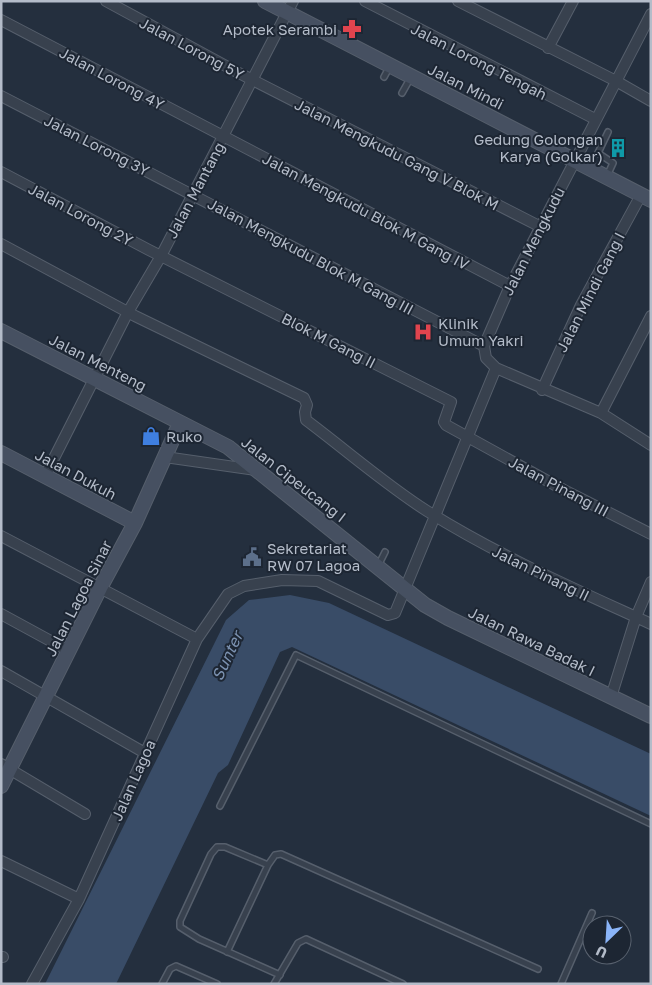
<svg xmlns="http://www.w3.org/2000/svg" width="652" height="985" font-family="'Golos Text',sans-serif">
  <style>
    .water { fill: #394c67 }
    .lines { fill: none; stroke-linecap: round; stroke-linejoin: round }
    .lane-casing { stroke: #565f6c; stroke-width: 8 }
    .street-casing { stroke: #565f6c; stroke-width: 12 }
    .secondary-casing { stroke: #565f6c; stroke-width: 16 }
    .lane { stroke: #38414e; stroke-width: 5 }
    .street { stroke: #38414e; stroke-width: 10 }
    .secondary { stroke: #465061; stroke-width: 14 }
    .labels { text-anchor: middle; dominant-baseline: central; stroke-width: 4; stroke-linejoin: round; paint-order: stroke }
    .poi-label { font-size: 15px; fill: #b4bcc9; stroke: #1d2633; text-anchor: start }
    .street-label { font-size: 15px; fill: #b4bcc9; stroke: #1d2633 }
    .water-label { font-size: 16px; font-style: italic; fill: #7c92b1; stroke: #1d2633 }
  </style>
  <rect width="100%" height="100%" fill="#242f3e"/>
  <path class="water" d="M290,595L329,603L651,754V816L292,647L280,652L228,765L218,773L116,984H45L226,620L249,600Z"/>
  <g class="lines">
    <g class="lane-casing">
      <path id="lane" d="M384,77L390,66
        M402,93L411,77
        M607,176L613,163L598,153L608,132
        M378,566L385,552
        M220,806L296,655L651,824
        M268,865L225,847H217L211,854L180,921V927L199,939L280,975
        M227,952L268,865L275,855L281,854L538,969
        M162,984L170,969L176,966L217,984
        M274,984L298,943L306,939L403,984
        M561,984L592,913"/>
    </g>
    <g class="street-casing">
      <path id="street" d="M106,1L237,72L541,227
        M365,1L595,119
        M458,1L616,81L651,101
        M1,20L510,286
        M548,48L573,1
        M1,96L484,346
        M1,172L149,250L451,402L444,422L446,425L564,490L651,534
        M1,244L135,316L304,398L307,405L305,412L306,420C346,450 386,485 427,511C499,556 575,589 651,624
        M496,368L601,413L651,445
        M542,390L581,305L641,195
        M601,413L651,316
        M165,457L256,470
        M45,476L128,312L161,256L293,1
        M1,536L197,639
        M1,614L69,651
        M1,671L145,753
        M611,697L636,617L651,582
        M1,764L85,814
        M1,861L79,899
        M1,957H3
        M32,984L79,899L197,639L228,594L244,586L282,580L318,581L388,615L395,613L496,368L486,358L484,346L510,286L651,14"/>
    </g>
    <g class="secondary-casing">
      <path id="secondary" d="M265,1L651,200
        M1,331L228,447L425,605L448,618L651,716
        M1,453L135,523
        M1,786L100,588L135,523L180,423"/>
    </g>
    <use href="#lane" class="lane"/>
    <use href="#street" class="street"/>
    <use href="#secondary" class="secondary"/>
  </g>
  <defs>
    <g id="pharmacy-bare" transform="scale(1.5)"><path d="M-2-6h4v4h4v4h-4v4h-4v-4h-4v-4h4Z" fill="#e0444e" stroke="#1d2633" stroke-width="2.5" paint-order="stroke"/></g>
    <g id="building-bare" transform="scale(1.5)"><path d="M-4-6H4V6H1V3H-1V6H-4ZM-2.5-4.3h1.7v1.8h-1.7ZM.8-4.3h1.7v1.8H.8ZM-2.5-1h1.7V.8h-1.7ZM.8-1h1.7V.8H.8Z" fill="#0f9aa8" stroke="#1d2633" stroke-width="2.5" paint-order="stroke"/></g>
    <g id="hospital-bare" transform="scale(1.5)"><path d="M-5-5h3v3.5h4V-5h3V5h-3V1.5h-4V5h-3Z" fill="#e0444e" stroke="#1d2633" stroke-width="2.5" paint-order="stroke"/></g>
    <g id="shop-bare" transform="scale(1.5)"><path d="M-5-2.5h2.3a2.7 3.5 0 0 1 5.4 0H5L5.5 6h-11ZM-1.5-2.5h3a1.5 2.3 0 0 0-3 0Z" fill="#3f7fe0" stroke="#1d2633" stroke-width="2.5" paint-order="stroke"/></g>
    <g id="civic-bare" transform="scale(1.5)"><path d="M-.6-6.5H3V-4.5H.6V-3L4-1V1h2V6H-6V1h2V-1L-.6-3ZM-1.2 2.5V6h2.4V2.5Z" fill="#5c6f8a" stroke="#1d2633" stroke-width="2.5" paint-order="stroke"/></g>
  </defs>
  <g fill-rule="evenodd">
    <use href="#pharmacy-bare" x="352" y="29"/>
    <use href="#building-bare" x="618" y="148"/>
    <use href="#hospital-bare" x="423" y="332"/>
    <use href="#shop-bare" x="151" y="436"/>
    <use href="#civic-bare" x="252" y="557"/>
  </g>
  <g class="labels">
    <g class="poi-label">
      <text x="337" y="29" text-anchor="end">Apotek Serambi</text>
      <text x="603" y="139" text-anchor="end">Gedung Golongan<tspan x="603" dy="17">Karya (Golkar)</tspan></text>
      <text x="438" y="323">Klinik<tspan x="438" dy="17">Umum Yakri</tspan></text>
      <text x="166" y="436">Ruko</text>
      <text x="267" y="548">Sekretariat<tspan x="267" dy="17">RW 07 Lagoa</tspan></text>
    </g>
    <g class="street-label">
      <text transform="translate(192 48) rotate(28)">Jalan Lorong 5Y</text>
      <text transform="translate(479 61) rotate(27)">Jalan Lorong Tengah</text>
      <text transform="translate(112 78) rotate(28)">Jalan Lorong 4Y</text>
      <text transform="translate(466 86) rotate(27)">Jalan Mindi</text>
      <text transform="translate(97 145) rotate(27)">Jalan Lorong 3Y</text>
      <text transform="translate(397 154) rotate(27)">Jalan Mengkudu Gang V Blok M</text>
      <text transform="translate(195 190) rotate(-62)">Jalan Mantang</text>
      <text transform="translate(366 211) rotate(28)">Jalan Mengkudu Blok M Gang IV</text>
      <text transform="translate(81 214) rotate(28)">Jalan Lorong 2Y</text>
      <text transform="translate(533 241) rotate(-63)">Jalan Mengkudu</text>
      <text transform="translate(311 256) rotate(28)">Jalan Mengkudu Blok M Gang III</text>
      <text transform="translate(590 292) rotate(-63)">Jalan Mindi Gang I</text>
      <text transform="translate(329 340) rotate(27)">Blok M Gang II</text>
      <text transform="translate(98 362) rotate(27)">Jalan Menteng</text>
      <text transform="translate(76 474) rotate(28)">Jalan Dukuh</text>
      <text transform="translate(294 479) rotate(38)">Jalan Cipeucang I</text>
      <text transform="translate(559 486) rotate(28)">Jalan Pinang III</text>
      <text transform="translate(541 573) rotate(26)">Jalan Pinang II</text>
      <text transform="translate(78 598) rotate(-63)">Jalan Lagoa Sinar</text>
      <text transform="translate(532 641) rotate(26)">Jalan Rawa Badak I</text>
      <text transform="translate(133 780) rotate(-66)">Jalan Lagoa</text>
    </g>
    <g class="water-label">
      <text transform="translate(227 656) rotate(-65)">Sunter</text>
    </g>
  </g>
  <rect width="652" height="985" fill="none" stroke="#b4bcc9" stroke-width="5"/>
  <g transform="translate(607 940) rotate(205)"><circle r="24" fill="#1d2633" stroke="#59626f"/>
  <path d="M0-4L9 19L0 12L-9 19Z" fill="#8ab4f8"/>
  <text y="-8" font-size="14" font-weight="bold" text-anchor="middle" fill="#b4bcc9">U</text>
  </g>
</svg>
